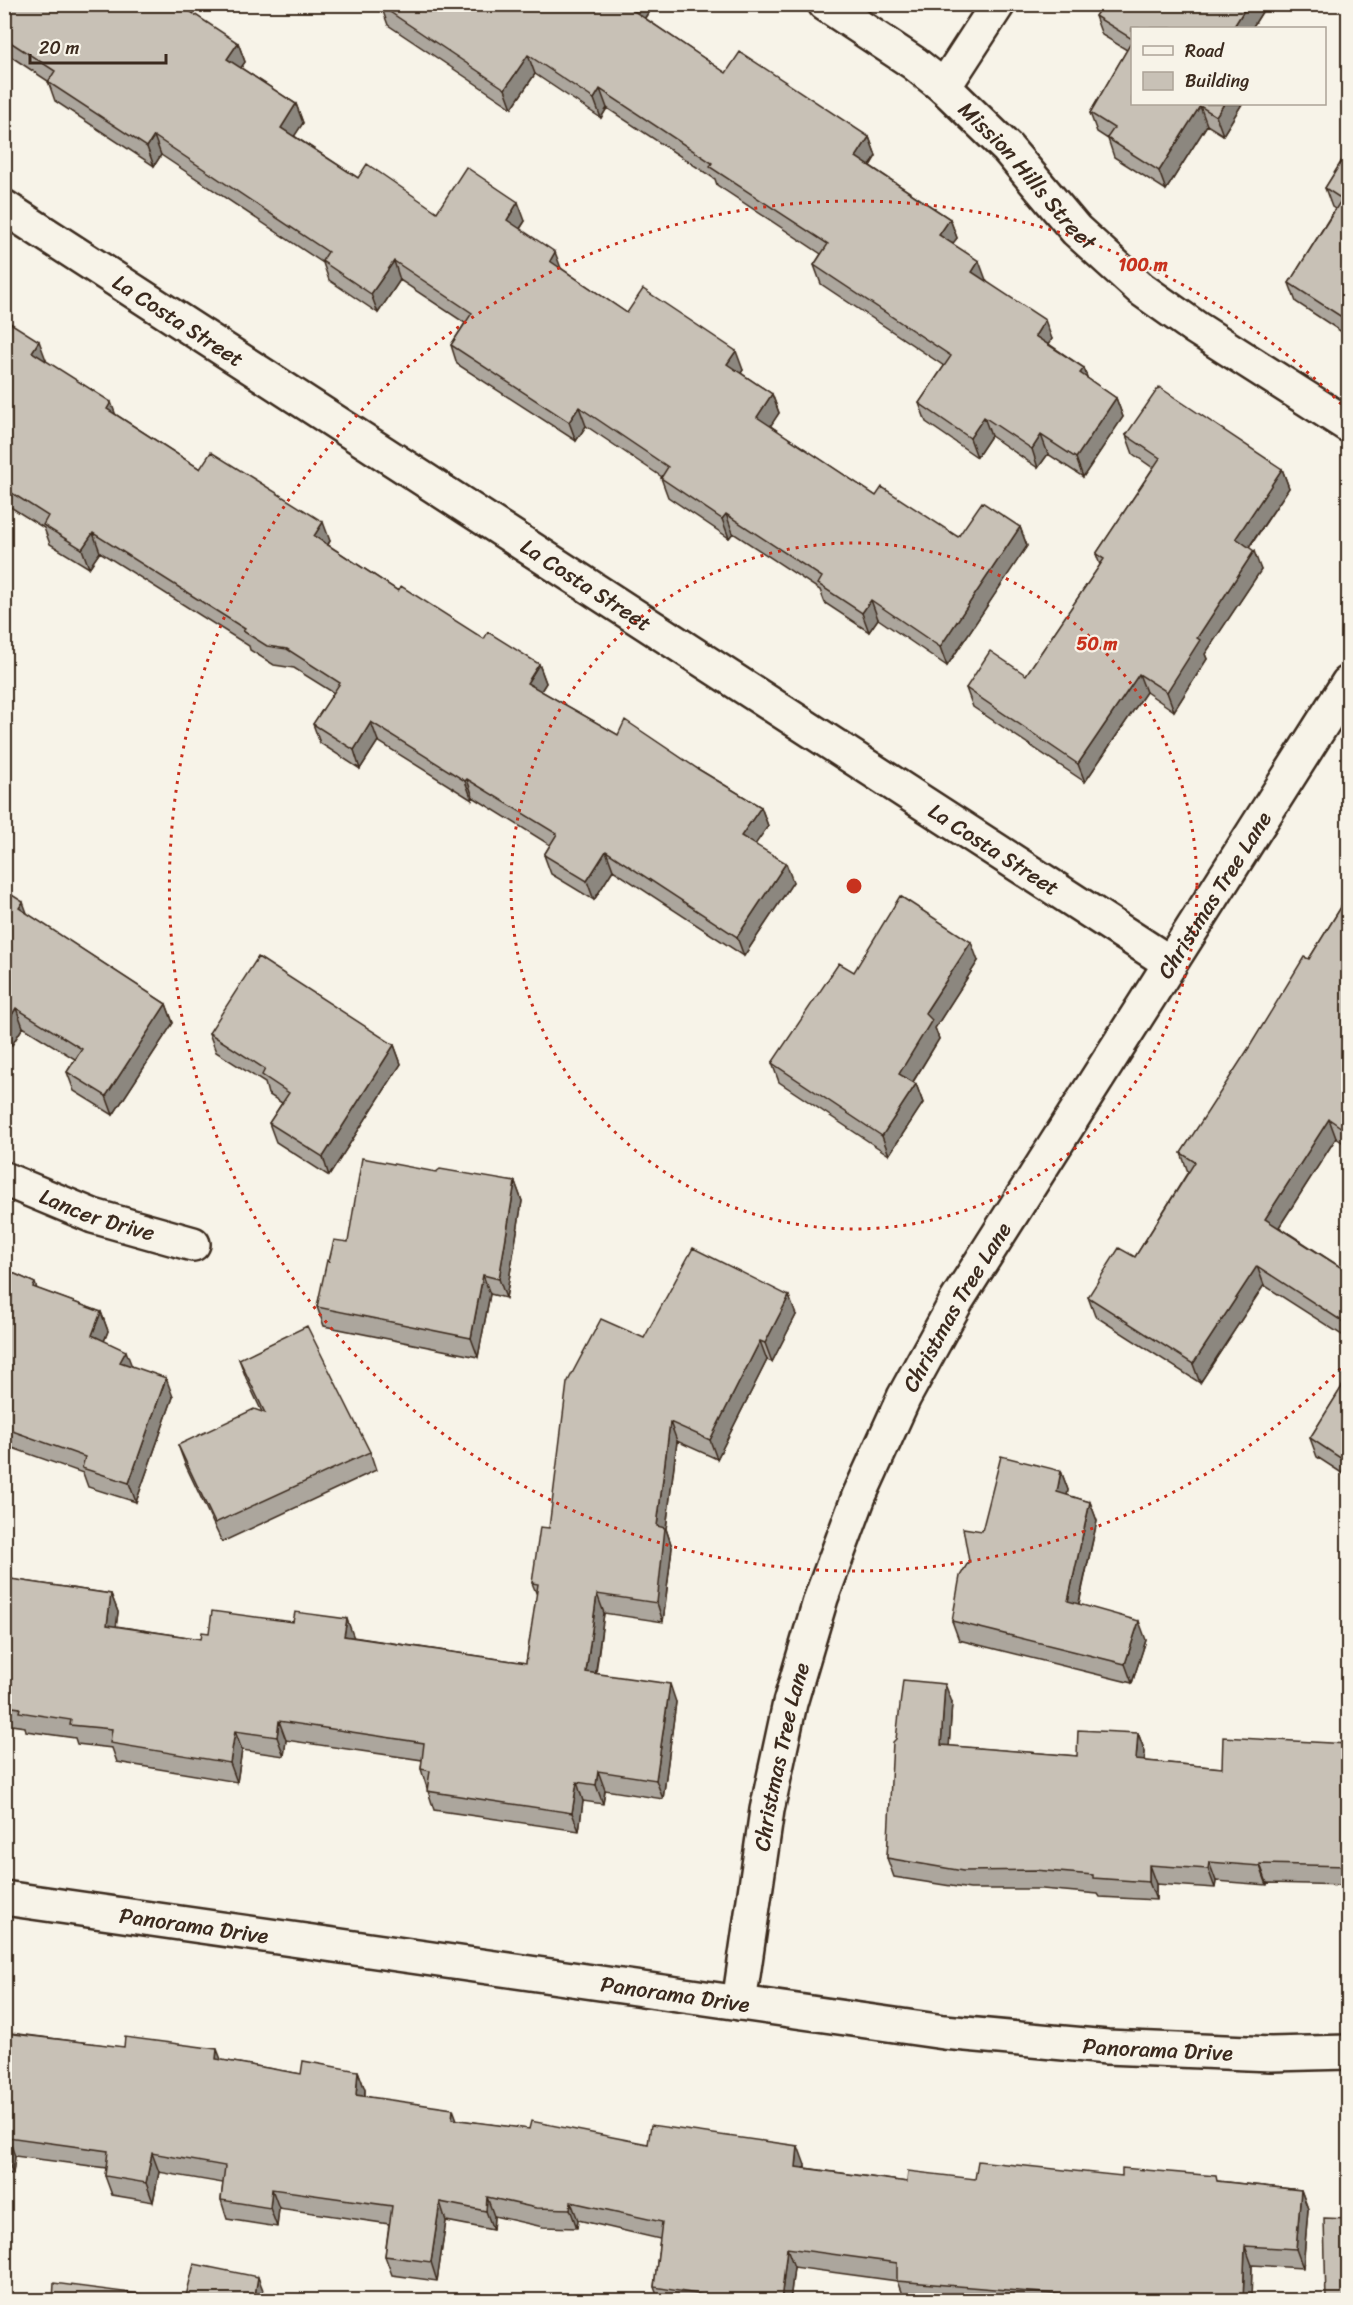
<svg xmlns="http://www.w3.org/2000/svg" width="1353" height="2305" font-family="Sriracha,sans-serif">
  <style>
    .lines { fill: none; stroke-linecap: round; stroke-linejoin: round }
    .street-casing { stroke: #3b2a1e; stroke-width: 38 }
    .secondary-casing { stroke: #3b2a1e; stroke-width: 38 }
    .street { stroke: #f7f3e8; stroke-width: 33 }
    .secondary { stroke: #f7f3e8; stroke-width: 33 }
    .wall { fill: #aca69d; stroke: #3b2a1e; stroke-width: 1.5 }
    .shaded-wall { fill: #8c877f; stroke: #3b2a1e; stroke-width: 1.5 }
    .building { fill: #c8c1b6; stroke: #3b2a1e; stroke-width: 1.5 }
    .ring { fill: none; stroke: #c8321e; stroke-width: 3; stroke-dasharray: 3 6 }
    .labels { text-anchor: middle; dominant-baseline: central; stroke-width: 4.5; stroke-linejoin: round; paint-order: stroke }
    .street-label { font-size: 22px; fill: #3b2a1e; stroke: #f7f3e8 }
    .centre { fill: #c8321e; stroke: #f7f3e8; stroke-width: 3 }
    .ring-label { font-size: 18px; text-anchor: middle; font-weight: bold; fill: #c8321e; stroke: #f7f3e8; stroke-width: 4.5; stroke-linejoin: round; paint-order: stroke }
  </style>
  <rect width="100%" height="100%" fill="#f7f3e8"/>
  <filter id="ink" filterUnits="userSpaceOnUse"><feTurbulence type="fractalNoise" baseFrequency=".0167" numOctaves="2"/><feDisplacementMap in="SourceGraphic" scale="12" xChannelSelector="R" yChannelSelector="G"/><feConvolveMatrix kernelMatrix="1 2 1 2 8 2 1 2 1" color-interpolation-filters="sRGB"/></filter>
  <g filter="url(#ink)">
    <g class="lines">
      <g class="street-casing">
        <g id="street">
          <path id="s1" d="M825,4L914,63L944,87L1007,148L1076,230L1141,289L1196,328L1348,425"/>
          <path d="M944,87L998,4"/>
          <path id="s2" d="M4,1179L93,1216L193,1244"/>
        </g>
      </g>
      <g class="secondary-casing">
        <g id="secondary">
          <path id="s3" d="M4,207L1170,963"/>
          <path id="s4" d="M4,1898L944,2032L1107,2047L1271,2054L1348,2052"/>
          <path id="s5" d="M739,2003L767,1810L790,1703L821,1598L859,1496L904,1397L957,1300L1348,683"/>
        </g>
      </g>
      <use href="#street" class="street"/>
      <use href="#secondary" class="secondary"/>
    </g>
    <path class="wall" d="M4,4L238,43L245,62L241,68L296,104L303,123L294,136L358,178L437,212L525,221L520,229L561,268L627,313L743,370L741,373L772,394L779,413L770,426L876,496L958,537L1020,527L1027,546L947,666L878,619L869,632L825,603L820,590L733,533L729,538L668,497L661,478L662,477L586,426L576,441L457,364L451,345L465,323L400,280L378,313L329,280L323,263L161,155L154,166L55,101L48,81L4,52Z
      M382,4H651L652,7L645,18L726,73L869,137L876,156L870,166L950,219L957,238L952,244L986,280H985L1052,339L1049,344L1084,368L1087,378L1116,398L1123,417L1083,477L1048,454L1038,468L991,436L977,457L926,422L919,403L944,366L821,284L814,265L821,254L717,185L715,179L607,108L601,118L535,74L512,108L388,25L381,6Z
      M1103,4H1267L1252,28H1132V104H1242L1223,135L1207,125L1166,190L1114,157L1108,139L1097,132L1090,113L1127,50L1102,35L1095,16Z
      M1348,151V336L1296,302L1289,283L1335,209L1332,207L1325,188Z
      M4,319L46,360L45,361L115,414L200,469L330,541L328,545L398,591L484,639L539,664L546,683L541,691L618,735L698,769L761,807L768,826L755,844L793,882L744,956L613,870L594,900L551,874L544,855L550,845L473,797L472,800L378,741L360,769L320,743L313,724L334,693L294,668L274,665L250,650L249,646L100,552L89,568L50,544L44,528L4,503Z
      M1126,435L1282,469L1289,488L1249,548L1261,570L1205,654L1207,659L1174,711L1146,692L1085,782L973,707L966,688L1026,675L1100,565L1096,554L1153,468L1133,454Z
      M4,890L27,914L166,1004L173,1023L113,1115L74,1091L67,1072L75,1059L23,1027L12,1045L4,1040Z
      M1348,896V1146L1336,1138L1279,1227L1348,1272V1339L1264,1285L1200,1383L1095,1316L1088,1297L1135,1257L1188,1172L1181,1153L1309,959Z
      M978,961L935,1028L939,1039L913,1082L916,1084L923,1103L889,1155L779,1082L772,1063L854,972Z
      M209,1033L394,1045L401,1064L329,1176L276,1142L269,1123L282,1103L268,1094L265,1083L216,1052Z
      M436,1172L515,1182L522,1201L506,1298L490,1294L478,1357L324,1326L317,1307L329,1261L348,1242Z
      M4,1269L35,1283L37,1289L101,1312L108,1331L104,1341L132,1366L173,1397L136,1502L88,1487L83,1473L4,1445Z
      M796,1315L772,1362L767,1360L717,1459L677,1441L666,1529L672,1547L663,1622L604,1613L596,1673L676,1702L663,1799L605,1790L603,1804L583,1801L579,1831L434,1810L421,1769L422,1760L286,1740L284,1756L242,1750L237,1782L117,1762L112,1748L77,1744L75,1738L26,1731L25,1727L4,1724V1578L111,1594L118,1612L116,1626L201,1639L209,1633L353,1637L526,1663L537,1595L532,1583L549,1528L644,1338Z
      M239,1359L370,1452L376,1470L222,1542L185,1464L178,1445L262,1412L246,1378Z
      M1348,1377V1477L1317,1457L1310,1438Z
      M1061,1471L1068,1490L1067,1495L1090,1502L1097,1521L1079,1604L1146,1640L1132,1683L959,1640L952,1621L969,1561L982,1531Z
      M952,1702L949,1746L1077,1756L1138,1733L1145,1752L1144,1761L1222,1768L1348,1744V1885L1267,1883V1885L1216,1881L1215,1888L1156,1884V1900L1100,1897L1098,1894L1042,1889H970L894,1877L887,1858L896,1739Z
      M4,2020L11,2033L221,2060L301,2074L358,2071L365,2090V2096L457,2120L805,2165V2168L907,2182L1122,2176L1217,2181L1301,2190L1308,2209L1303,2268L1252,2265L1251,2301H916L904,2300L897,2281L794,2267L790,2301H659L654,2287L660,2239L578,2220L577,2228L543,2227L494,2216L493,2230L446,2221L437,2281L392,2275L385,2256L389,2224L279,2208L277,2227L227,2219L221,2200L223,2183L159,2172L153,2202L112,2195L105,2176L106,2168L15,2156L13,2174L4,2173Z"/>
    <path class="shaded-wall" d="M634,4H651L652,7L638,28L631,9Z
      M1248,4H1267L1252,28H1233Z
      M238,43L245,62L234,77L227,59Z
      M528,55L535,74L512,108L505,89Z
      M600,89L607,108L601,118L594,99Z
      M296,104L303,123L288,146L281,128Z
      M1224,104H1242L1223,135L1216,116Z
      M1200,106L1207,125L1166,190L1159,171Z
      M154,136L161,155L154,166L147,147Z
      M869,137L876,156L863,176L856,157Z
      M518,202L525,221L513,239L507,220Z
      M950,219L957,238L945,254L939,235Z
      M555,252L562,271L550,261Z
      M394,261L400,280L378,313L371,294Z
      M979,261L986,280L979,291L972,272Z
      M1045,320L1052,339L1042,354L1035,336Z
      M39,341L46,360L39,371L32,352Z
      M736,351L743,370L734,383L727,364Z
      M1084,368L1090,386L1080,373Z
      M772,394L779,413L764,436L757,417Z
      M1116,398L1123,417L1083,477L1076,458Z
      M111,402L118,421L107,409Z
      M579,407L586,426L576,441L569,422Z
      M984,417L991,436L977,457L970,438Z
      M1041,435L1048,454L1038,468L1032,449Z
      M1282,469L1289,488L1242,557L1236,538Z
      M726,514L733,533L729,538L722,519Z
      M323,522L330,541L321,555L314,536Z
      M1020,527L1027,546L947,666L940,647Z
      M93,533L100,552L89,568L82,549Z
      M1254,551L1261,570L1205,654L1207,659L1174,711L1167,692L1197,638Z
      M871,600L878,619L869,632L862,613Z
      M539,664L546,683L534,702L527,683Z
      M1139,674L1146,692L1085,782L1078,764Z
      M371,722L378,741L360,769L354,750Z
      M467,779L473,797L472,800L465,781Z
      M761,807L768,826L748,855L741,836Z
      M606,851L613,870L594,900L587,881Z
      M786,863L793,882L744,956L737,937Z
      M23,902L30,921L19,908Z
      M971,942L978,961L935,1028L939,1039L906,1093L899,1074L925,1013Z
      M166,1004L173,1023L113,1115L106,1096Z
      M16,1008L23,1027L12,1045L5,1026Z
      M394,1045L401,1064L329,1176L323,1157Z
      M916,1084L923,1103L889,1155L882,1136Z
      M1329,1119L1336,1138L1272,1238L1265,1219Z
      M515,1182L522,1201L506,1298L499,1279Z
      M1257,1266L1264,1285L1200,1383L1193,1364Z
      M483,1275L490,1294L478,1357L471,1338Z
      M789,1296L796,1315L772,1362L765,1343Z
      M101,1312L108,1331L99,1354L92,1335Z
      M760,1341L767,1360L717,1459L710,1440Z
      M126,1351L133,1369L120,1362Z
      M166,1378L173,1397L136,1502L129,1483Z
      M670,1422L677,1441L666,1529L672,1547L663,1622L657,1603V1526Z
      M1061,1471L1068,1490L1064,1511L1057,1492Z
      M1090,1502L1097,1521L1075,1620L1068,1601Z
      M111,1594L118,1612L114,1644L107,1625Z
      M597,1594L604,1613L593,1691L586,1672Z
      M347,1619L354,1638L344,1636Z
      M1139,1621L1146,1640L1132,1683L1125,1664Z
      M670,1684L676,1702L663,1799L656,1780Z
      M945,1684L952,1702L948,1764L941,1745Z
      M279,1721L286,1740L284,1756L277,1737Z
      M235,1731L242,1750L237,1782L230,1763Z
      M1138,1733L1145,1752L1143,1779L1136,1760Z
      M598,1771L605,1790L603,1804L596,1785Z
      M577,1782L583,1801L579,1831L572,1813Z
      M1209,1862L1216,1881L1215,1888L1208,1869Z
      M1260,1864L1267,1883V1885L1260,1866Z
      M1149,1865L1156,1884V1900L1149,1882Z
      M6,2020L13,2039L6,2033Z
      M217,2049L224,2067L216,2059Z
      M358,2071L365,2090L363,2114L356,2095Z
      M453,2109L460,2128L452,2119Z
      M8,2137L15,2156L13,2174L6,2155Z
      M798,2146L805,2165L803,2186L796,2167Z
      M152,2153L159,2172L153,2202L146,2183Z
      M272,2189L279,2208L277,2227L270,2208Z
      M1301,2190L1308,2209L1303,2268L1296,2249Z
      M487,2197L494,2216L493,2230L486,2211Z
      M440,2202L446,2221L437,2281L431,2262Z
      M571,2202L578,2220L577,2228L570,2209Z
      M1245,2246L1252,2265L1251,2301H1243Z
      M787,2248L794,2267L790,2301H781Z
      M258,2277L266,2298V2301H254Z"/>
    <path class="building" d="M4,4H179L238,43L227,59L296,104L281,128L358,178L367,164L437,212L466,167L518,202L507,220L555,252L550,261L627,313L643,289L736,351L727,364L772,394L757,417L876,496L882,487L958,537L982,502L1020,527L940,647L871,600L862,613L818,584L822,577L726,514L722,519L661,478L668,467L579,407L569,422L451,345L472,313L394,261L371,294L322,261L328,252L154,136L147,147L48,82L55,71L4,38Z
      M382,4H634L631,9L726,73L740,52L869,137L856,157L950,219L939,235L979,261L972,272L1045,320L1035,336L1084,368L1080,373L1116,398L1076,458L1041,435L1032,449L984,417L970,438L919,403L951,356L814,265L828,244L710,167L712,163L600,89L594,99L528,55L505,89L381,6Z
      M1103,4H1248L1233,28H1132V39L1095,16Z
      M1132,41V104H1224L1216,116L1200,106L1159,171L1107,138L1114,128L1090,113Z
      M1348,151V321L1289,283L1342,199L1325,188Z
      M4,319L39,341L32,352L111,402L107,409L200,469L211,452L323,522L314,536L398,591L401,586L484,639L488,632L539,664L527,683L618,735L625,720L698,769L761,807L741,836L786,863L737,937L606,851L587,881L544,855L557,834L467,779L465,781L371,722L354,750L313,724L340,683L287,649L267,646L243,631L245,629L93,533L82,549L43,525L48,516L4,488Z
      M1159,387L1282,469L1236,538L1254,551L1197,638L1200,640L1167,692L1139,674L1078,764L966,688L990,651L1026,675L1104,559L1096,554L1160,458L1126,435Z
      M4,890L23,902L19,908L166,1004L106,1096L67,1072L82,1049L16,1008L5,1026L4,1025Z
      M900,896L971,942L925,1013L932,1020L899,1074L916,1084L882,1136L772,1063L839,963L854,972Z
      M1348,896V1132L1329,1119L1265,1219L1348,1272V1325L1257,1266L1193,1364L1088,1297L1119,1248L1135,1257L1195,1162L1181,1153L1250,1046L1304,957L1309,959Z
      M258,957L394,1045L323,1157L269,1123L289,1093L262,1075L265,1069L209,1033Z
      M362,1158L436,1172L440,1169L515,1182L499,1279L483,1275L471,1338L317,1307L327,1260L329,1261L334,1240L348,1242Z
      M693,1248L789,1296L765,1343L760,1341L710,1440L670,1422L657,1526L665,1528L657,1603L597,1594L586,1672L670,1684L656,1780L598,1771L596,1785L577,1782L572,1813L427,1791L430,1771L421,1769L424,1743L279,1721L277,1737L235,1731L230,1763L110,1743L112,1729L70,1725L71,1720L19,1712L20,1708L4,1706V1578L111,1594L107,1625L201,1639L202,1632L209,1633L212,1611L293,1622L295,1612L347,1619L344,1636L526,1663L538,1584L532,1583L540,1527L549,1528L567,1383L601,1319L644,1338Z
      M4,1269L35,1283L33,1287L101,1312L92,1335L126,1351L120,1362L166,1378L129,1483L82,1468L85,1457L4,1428Z
      M307,1326L370,1452L215,1523L178,1445L254,1409L265,1413L239,1359Z
      M1348,1377V1463L1310,1438Z
      M1001,1456L1061,1471L1057,1492L1090,1502L1068,1601L1139,1621L1125,1664L952,1621L960,1576L969,1561L963,1528L982,1531Z
      M903,1680L945,1684L941,1745L1077,1756L1078,1730L1138,1733L1136,1760L1222,1768L1223,1737L1348,1744V1866L1260,1864V1866L1209,1862L1208,1869L1149,1865V1882L1093,1878V1875L1035,1870L963,1871L887,1858L893,1742L896,1739Z
      M4,2020H6V2033L124,2047L125,2037L217,2049L216,2059L301,2074L303,2061L358,2071L356,2095L453,2109L452,2119L529,2129L531,2121L648,2144L651,2125L798,2146L796,2167L907,2182L908,2171L975,2179L978,2161L1122,2176V2168L1216,2176L1217,2181L1301,2190L1296,2249L1245,2246L1243,2301H1067V2295L897,2281V2263L787,2248L781,2301H740L654,2287L662,2222L571,2202L570,2209L536,2208L487,2197L486,2211L440,2202L431,2262L385,2256L392,2206L272,2189L270,2208L221,2200L225,2166L152,2153L146,2183L105,2176L108,2151L8,2137L6,2155H4Z
      M1324,2218L1348,2219V2301H1326Z
      M194,2264L258,2277L254,2301H53L54,2283L185,2300Z"/>
  </g>
  <g class="ring">
    <circle cx="854" cy="886" r="343"/>
    <path d="M1347 1362A685 685 0 1 1 1347 410"/>
  </g>
  <g class="labels">
    <g class="street-label">
      <text stroke="none"><textPath href="#s1" startOffset="267">Mission Hills Street</textPath></text>
      <text stroke="none"><textPath href="#s3" startOffset="208">La Costa Street</textPath></text>
      <text stroke="none"><textPath href="#s3" startOffset="694">La Costa Street</textPath></text>
      <text stroke="none"><textPath href="#s3" startOffset="1180">La Costa Street</textPath></text>
      <text stroke="none"><textPath href="#s5" startOffset="1222">Christmas Tree Lane</textPath></text>
      <text stroke="none"><textPath href="#s2" startOffset="100">Lancer Drive</textPath></text>
      <text stroke="none"><textPath href="#s5" startOffset="736">Christmas Tree Lane</textPath></text>
      <text stroke="none"><textPath href="#s5" startOffset="250">Christmas Tree Lane</textPath></text>
      <text stroke="none"><textPath href="#s4" startOffset="192">Panorama Drive</textPath></text>
      <text stroke="none"><textPath href="#s4" startOffset="678">Panorama Drive</textPath></text>
      <text stroke="none"><textPath href="#s4" startOffset="1164">Panorama Drive</textPath></text>
    </g>
  </g>
  <circle cx="854" cy="886" r="9" class="centre"/>
  <g class="ring-label">
    <text x="1143" y="271">100 m</text>
    <text x="1097" y="650">50 m</text>
  </g>
  <rect width="1353" height="2305" fill="none" stroke="#f7f3e8" stroke-width="24"/>
  <rect x="12" y="12" width="1329" height="2281" fill="none" stroke="#3b2a1e" stroke-width="2" filter="url(#ink)"/>
  <rect x="1131" y="27" width="195" height="78" fill="#f7f3e8" stroke="#aca397" stroke-width="1.5"/>
  <rect x="1143" y="46" width="30" height="9" fill="#f7f3e8" stroke="#aca397" stroke-width="1.5"/>
  <text x="1185" y="57" font-size="18" fill="#3b2a1e">Road</text>
  <rect x="1143" y="72" width="30" height="18" fill="#c8c1b6" stroke="#aca397" stroke-width="1.5"/>
  <text x="1185" y="87" font-size="18" fill="#3b2a1e">Building</text>
  <path d="M30 54v9h136v-9" fill="none" stroke="#3b2a1e" stroke-width="3"/>
  <text x="39" y="54" font-size="18" fill="#3b2a1e" stroke="#f7f3e8" stroke-width="4.5" paint-order="stroke">20 m</text>
</svg>
